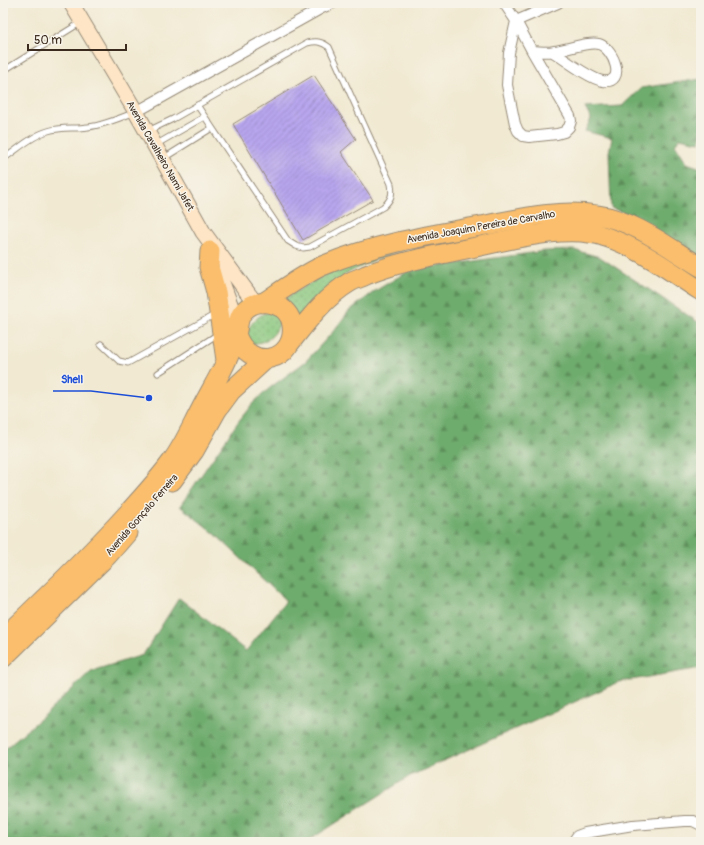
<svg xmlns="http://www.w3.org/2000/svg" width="704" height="845" font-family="Pangolin,sans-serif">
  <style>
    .green { fill: url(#green-dots); stroke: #62784e }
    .forest { fill: url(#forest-firs); stroke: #546b46 }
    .building { fill: url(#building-hatch) }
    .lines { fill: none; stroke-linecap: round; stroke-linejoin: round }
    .lane-casing { stroke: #968a78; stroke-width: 7 }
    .street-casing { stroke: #968a78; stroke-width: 12 }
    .secondary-casing { stroke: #968a78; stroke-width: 17 }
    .highway-casing { stroke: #968a78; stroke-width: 21 }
    .lane { stroke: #fff; stroke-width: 5 }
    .street { stroke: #fff; stroke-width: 10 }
    .secondary { stroke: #fde5c5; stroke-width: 15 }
    .highway { stroke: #fabe6d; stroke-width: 19 }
    .labels { text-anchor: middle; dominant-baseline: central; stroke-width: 3; stroke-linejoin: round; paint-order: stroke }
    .street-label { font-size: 10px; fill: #3b2a1e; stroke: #f7f3e8 }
    .leader { fill: none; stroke: #1d4ed8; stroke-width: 1.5 }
    .callout-dot { fill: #1d4ed8; stroke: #f7f3e8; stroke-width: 1.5 }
    .callout-label { font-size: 11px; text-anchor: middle; font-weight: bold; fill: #1d4ed8; stroke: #f7f3e8; stroke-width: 3; stroke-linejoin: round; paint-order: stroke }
  </style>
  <defs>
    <pattern id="green-dots" width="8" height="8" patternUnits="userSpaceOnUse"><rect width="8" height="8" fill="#89c77e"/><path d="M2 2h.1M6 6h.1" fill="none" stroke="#71a267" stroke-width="1.8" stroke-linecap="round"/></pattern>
    <pattern id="forest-firs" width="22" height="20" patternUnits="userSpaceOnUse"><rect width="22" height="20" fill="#6eac6d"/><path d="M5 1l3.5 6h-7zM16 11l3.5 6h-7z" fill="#5c8c59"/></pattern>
    <pattern id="building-hatch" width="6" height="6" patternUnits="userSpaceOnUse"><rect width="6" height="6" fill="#b8a6ee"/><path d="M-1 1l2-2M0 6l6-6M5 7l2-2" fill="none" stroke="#9787c0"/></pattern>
  </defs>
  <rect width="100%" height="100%" fill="#f7f3e8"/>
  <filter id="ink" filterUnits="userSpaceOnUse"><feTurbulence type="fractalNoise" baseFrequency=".025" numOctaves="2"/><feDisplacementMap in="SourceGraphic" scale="8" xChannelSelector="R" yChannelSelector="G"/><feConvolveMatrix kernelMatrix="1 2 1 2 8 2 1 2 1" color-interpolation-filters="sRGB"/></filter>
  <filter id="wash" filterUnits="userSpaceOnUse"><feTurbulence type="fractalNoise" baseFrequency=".012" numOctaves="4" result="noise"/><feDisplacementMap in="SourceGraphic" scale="16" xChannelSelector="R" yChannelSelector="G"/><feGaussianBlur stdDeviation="0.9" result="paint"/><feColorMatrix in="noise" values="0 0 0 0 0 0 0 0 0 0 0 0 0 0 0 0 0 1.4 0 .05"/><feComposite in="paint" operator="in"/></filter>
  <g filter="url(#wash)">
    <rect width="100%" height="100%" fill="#f1e9d1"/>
    <path class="green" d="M403,251L374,260L346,274L297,320L284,299L325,274L341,267Z
      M271,311L277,313L280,320C276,337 267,342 251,344L245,335C251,323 258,314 271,311Z"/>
    <path class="forest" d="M701,79V139L699,142L680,138L675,144L687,163L701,168V259L633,216L611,208L609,152L612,138L585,131L591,119L585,108L622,106L641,88Z
      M574,250L600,257L701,324V668L619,682L410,776L306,842H3V750L45,715L91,671L143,655L179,598L246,651L286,601L214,533L180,506L238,422L253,403L271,387L305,362L332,333L349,311L375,291L410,270L545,251Z"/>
    <g id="blocks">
      <path class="building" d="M314,75L356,139L341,152L373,200L303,240L233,124Z"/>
    </g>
  </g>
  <g filter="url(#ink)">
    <use href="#blocks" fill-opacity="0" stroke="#968a78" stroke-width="1"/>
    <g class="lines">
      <g class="lane-casing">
        <path id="lane" d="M3,71L80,23
          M148,131L173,119L307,43C316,41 321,41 329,47L391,184C393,195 391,200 383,207L310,247L303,248L296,246L288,241L197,105
          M157,144L204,117
          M164,158L212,128
          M3,159C17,150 31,136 48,131C61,127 74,129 88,127C104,125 120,118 135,112
          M101,344L119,361L128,363L214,315
          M158,373L218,334"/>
      </g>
      <g class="street-casing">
        <path id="street" d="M504,3L516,21L532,51C539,51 547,53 554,51C566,50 588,41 599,44C614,49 627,84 603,81C590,79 564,59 553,52
          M516,21L509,53L507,85L515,124L518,131L523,136L529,137L557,134L564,132L569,127L571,121L570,116L532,51
          M516,21L558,3
          M136,112L322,8L333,3
          M573,842L577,836L585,833L633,825L685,821H693L701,825"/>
      </g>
      <g class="secondary-casing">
        <path id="secondary" d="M71,3L136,112L203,232L256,304
          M219,274L237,323"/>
      </g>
      <g class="highway-casing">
        <path id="highway" d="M210,251L209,267L216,292L226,360
          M263,303C282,290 301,276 322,266C374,244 430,235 486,225C521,218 560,209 597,215C634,220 669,248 701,267
          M290,343C308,320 325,297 350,282C355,279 361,278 366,275C398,262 432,256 466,249C506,241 567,223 606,237C640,248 671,272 701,291
          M172,481L194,451L217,410L231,391L266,359
          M3,638C46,597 89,556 129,512C144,495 159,479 172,461C183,446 191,428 200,411C212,387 229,362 236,335C239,324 237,316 247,308C263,296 290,305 292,325C297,361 249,374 236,334
          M3,658L108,555L127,533"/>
      </g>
      <use href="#lane" class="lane"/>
      <use href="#street" class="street"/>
      <use href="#secondary" class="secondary"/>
      <use href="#highway" class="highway"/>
    </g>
  </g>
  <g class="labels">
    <g class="street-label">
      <text transform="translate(160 156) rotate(60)">Avenida Cavalheiro Nami Jafet</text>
      <text transform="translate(481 227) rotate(-10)">Avenida Joaquim Pereira de Carvalho</text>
      <text transform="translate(142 515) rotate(-49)">Avenida Gonçalo Ferreira</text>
    </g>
  </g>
  <path class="leader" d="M149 398L91 391H53"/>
  <circle class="callout-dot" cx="149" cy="398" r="4"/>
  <g class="callout-label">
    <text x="72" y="383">Shell</text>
  </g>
  <rect width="704" height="845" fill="none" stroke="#f7f3e8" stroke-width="16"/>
  <path d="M28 44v6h98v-6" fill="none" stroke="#3b2a1e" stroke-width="2"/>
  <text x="34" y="44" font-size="12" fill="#3b2a1e" stroke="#f7f3e8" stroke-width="3" paint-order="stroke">50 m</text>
</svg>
